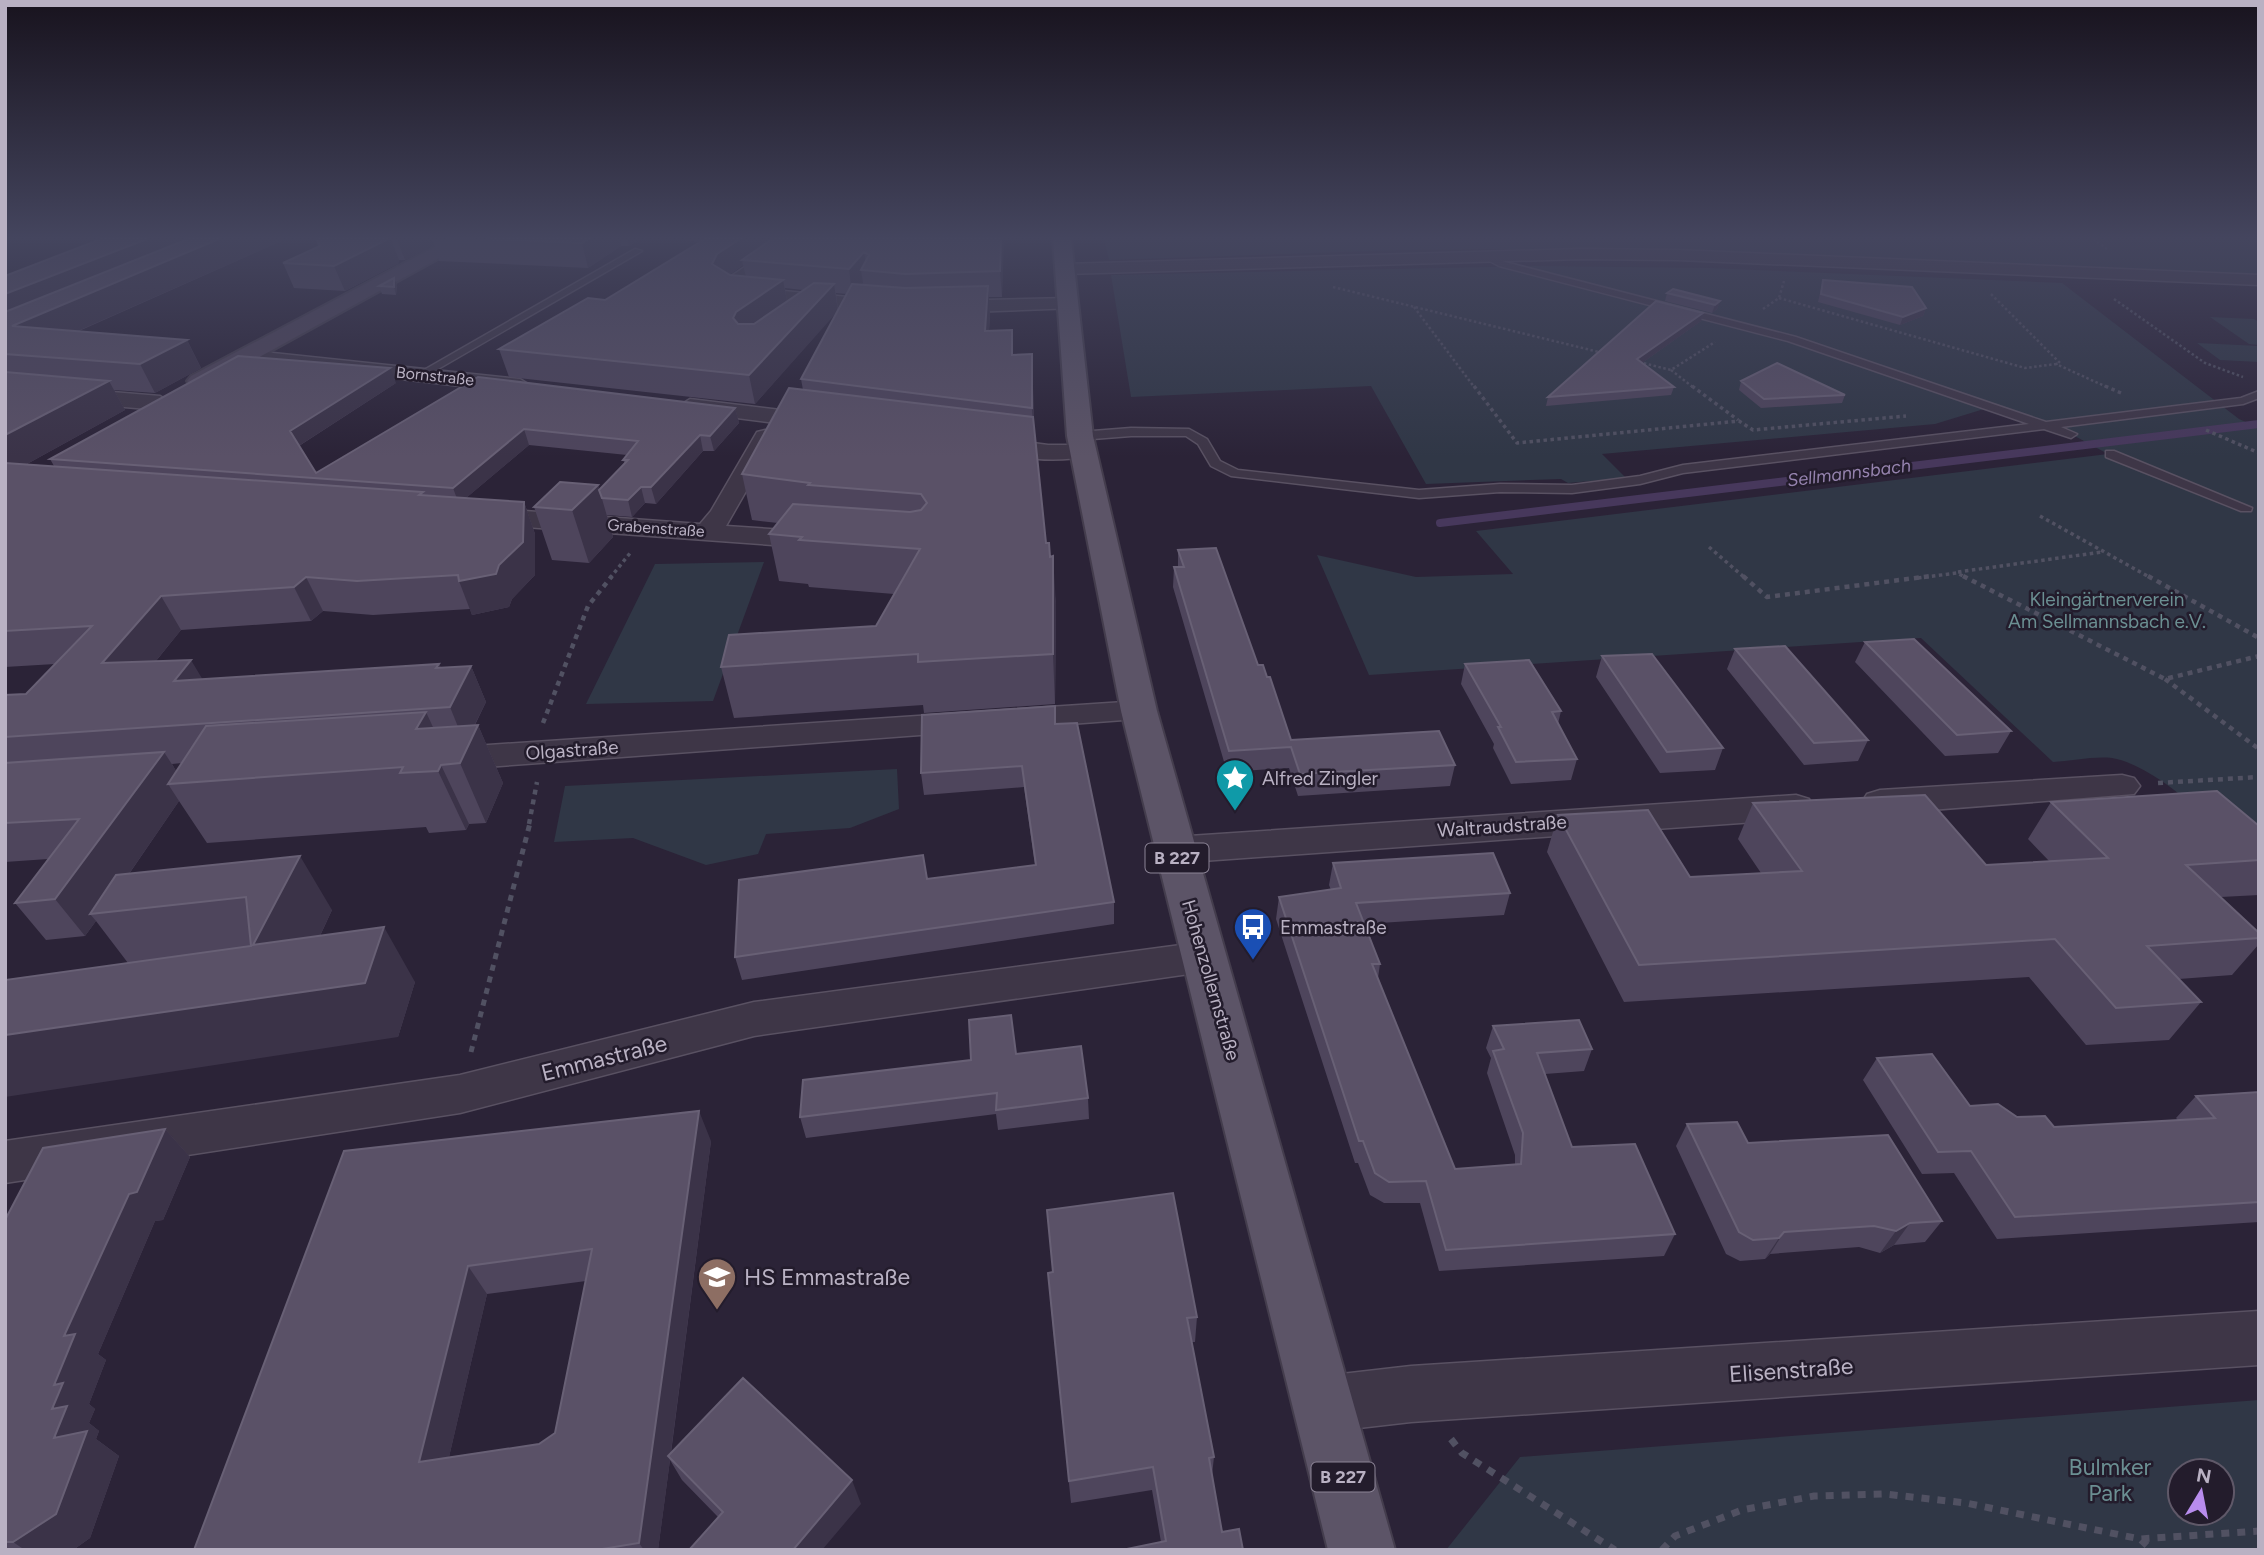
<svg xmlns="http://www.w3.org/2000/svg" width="2264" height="1555" font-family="Figtree,sans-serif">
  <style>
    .green { fill: #303746; fill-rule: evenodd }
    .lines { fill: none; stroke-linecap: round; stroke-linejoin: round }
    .stream { stroke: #47385c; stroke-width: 8 }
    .service-casing { stroke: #595162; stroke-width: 3 }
    .minor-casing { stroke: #595162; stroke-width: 3 }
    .secondary-casing { stroke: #443d4d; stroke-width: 4 }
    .primary-casing { stroke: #443d4d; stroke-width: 4 }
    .path-far4 { stroke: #515162; stroke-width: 2.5; stroke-dasharray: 2.5 2.5; stroke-linecap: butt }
    .path-far3 { stroke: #515162; stroke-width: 3.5; stroke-dasharray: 3.5 3.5; stroke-linecap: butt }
    .path-far2 { stroke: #515162; stroke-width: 4.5; stroke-dasharray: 5 5; stroke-linecap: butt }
    .path-far1 { stroke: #515162; stroke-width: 5; stroke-dasharray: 6 6; stroke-linecap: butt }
    .path { stroke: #515162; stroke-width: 7; stroke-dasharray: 8 8; stroke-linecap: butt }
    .service { fill: #3e3647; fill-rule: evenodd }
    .minor { fill: #3e3647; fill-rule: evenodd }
    .secondary { fill: #4f455a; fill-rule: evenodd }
    .primary { fill: #5c5467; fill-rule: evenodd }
    .wall { fill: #4e455c; fill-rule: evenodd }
    .shaded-wall { fill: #3b3348 }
    .building { fill: #5a5167; stroke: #686075; stroke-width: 2; fill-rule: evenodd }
    .labels { text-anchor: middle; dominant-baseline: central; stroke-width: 5; stroke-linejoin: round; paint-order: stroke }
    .far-street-label { font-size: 16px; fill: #b9b1c3; stroke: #231c2c }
    .far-water-label { font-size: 18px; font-style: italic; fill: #9583ae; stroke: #231c2c }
    .shield { fill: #231c2c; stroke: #8c8496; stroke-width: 2 }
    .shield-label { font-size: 18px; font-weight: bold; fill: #b9b1c3 }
    .park-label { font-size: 19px; fill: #6b8f92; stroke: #231c2c }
    .street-label { font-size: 19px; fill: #b9b1c3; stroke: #231c2c }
    .poi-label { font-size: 19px; fill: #b9b1c3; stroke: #231c2c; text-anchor: start }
    .near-street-label { font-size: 23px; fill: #b9b1c3; stroke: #231c2c }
    .near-poi-label { font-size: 23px; fill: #b9b1c3; stroke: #231c2c; text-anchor: start }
    .near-park-label { font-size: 23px; fill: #6b8f92; stroke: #231c2c }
  </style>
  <rect width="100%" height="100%" fill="#2b2337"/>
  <path class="green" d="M1104,239H2259V274L1652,248L1400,250L1109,260Z
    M1534,266L1709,268L2062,283L2239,419L2259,428V866C2224,834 2160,766 2112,758C2094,756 2071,761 2053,762L1921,638L1369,675L1317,555L1416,577L1513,574L1476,531L2108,454L2071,434L1984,409L1935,424L1602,454L1626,478L1568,483L1561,479L1426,484L1371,386L1131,397L1111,275Z
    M2210,317L2254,319L2259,322V345L2249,344Z
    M2197,343L2259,346V362L2220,360Z
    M764,562L713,701L586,704L655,564Z
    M897,769L899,809L850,828L766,834L758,854L706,865L633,838L554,842L565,786Z
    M2259,1400V1550H1446L1520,1457ZM2180,1471H2222V1513H2180Z"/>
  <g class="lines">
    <path class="stream" d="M1440,523L2259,424"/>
    <g class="service-casing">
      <path id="service" d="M635,249L642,251L426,376L417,374Z
        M1485,252L1505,262L1796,337L2046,422L2241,398L2259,391V398L2243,404L2061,427L2077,434L2071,438L2044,429L1683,473L1640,484L1572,493L1500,492L1419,498L1231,476L1211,466L1198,444L1186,436H1131L1080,440L1074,436L1080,432L1131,428L1189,429L1207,439L1220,461L1238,470L1419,490L1500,484L1572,485L1640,476L1683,465L2029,424L1788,341L1499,266L1482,257Z
        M2106,451H2114L2252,508L2251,511H2241L2106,457Z"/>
    </g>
    <g class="minor-casing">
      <path id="minor" d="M786,239H806L740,287L891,301L901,307L891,313L737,299L720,289L724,281Z
        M1580,249L1678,250L2259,275V285L1678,260L1580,259L1065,274L1056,269L1065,264Z
        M1068,298L1075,300L1078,304L1075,308L943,313L933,307L943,301Z
        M245,350L520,379L531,386L520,393L238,360L235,356L238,352Z
        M5,383L160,396L171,403L160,410L5,397Z
        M690,399L822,415L830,417L834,422L830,427L822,429L682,411L679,406Z
        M765,430L773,432L777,437L726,526L815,532L825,534L828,540L825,546L815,548L484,524L475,522L471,516L475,510L484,508L700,524L711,511L757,432Z
        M989,437L1048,445H1091L1095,450L1091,455C1057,464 1015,458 981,449L977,444L981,439Z
        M1139,701L1151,704L1155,711L1151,718L445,770L433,767L428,759L433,751L445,748Z
        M2122,775L2134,778L2140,786L2134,794L1880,814L1867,810L1862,802L1867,794L1880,790Z
        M1796,795L1809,799L1814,807L1809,815L1796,819L1174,863L1161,859L1155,850L1161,841L1174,837Z
        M1203,942L1218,946L1224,957L1218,968L1203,972L754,1036L460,1113L5,1183V1141L460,1075L754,1002Z
        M2259,1311V1365L1411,1422L1324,1432L1304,1424L1296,1404L1304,1384L1324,1376L1411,1366Z"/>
    </g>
    <g class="secondary-casing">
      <path id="secondary" d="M450,239H474L207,386H191L187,381L191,376Z"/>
    </g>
    <g class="primary-casing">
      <path id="primary" d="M1053,239H1071L1093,436L1157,711L1395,1550H1328L1121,711L1067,436Z"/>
    </g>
    <path class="path-far4" d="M2093,239L2107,249
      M1333,287L1603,353
      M1991,294L2060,363L2056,364L2109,388
      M1779,298L2025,368L2056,364
      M2114,299L2205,363L2243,377
      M1414,307L1475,388
      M1763,309L1779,298L1784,281
      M1639,362L1671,370L1715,342
      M1671,370L1694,388"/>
    <path class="path-far3" d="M1474,386L1517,443L1739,421L1753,430L1906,416
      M1692,386L1738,420
      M2105,386L2121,393
      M2206,430L2259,453
      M2040,516L2151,578
      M1709,547L1745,578
      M1958,572L2102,552
      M610,578L631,552
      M1918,578L1957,573L1967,578"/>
    <path class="path-far2" d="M1743,576L1767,597L1931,576
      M1963,576L2165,679L2259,656
      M2148,576L2259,638
      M2165,679L2259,749
      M543,723L588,606L612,576
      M2158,783L2259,777
      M529,824L537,782"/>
    <path class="path-far1" d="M471,1052L530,823"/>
    <path class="path" d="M1451,1439L1462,1453L1615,1550
      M2141,1540L2152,1550
      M1662,1550L1675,1536L1742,1510L1814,1496L1885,1494L1966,1503L2140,1539L2259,1531"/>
    <use href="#service" class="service"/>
    <use href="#minor" class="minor"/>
    <use href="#secondary" class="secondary"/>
    <use href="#primary" class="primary"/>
  </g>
  <path class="wall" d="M83,239H286L79,331L187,340L201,368L155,393L114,390L125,410L27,464L54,466L50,459L396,383L299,446L316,473L478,377L735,408L739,423L714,451H703L656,504L645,503L632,517L607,515L613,537L589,563L552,560L534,507L598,485L599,490L625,464L623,460L627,455L529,445L466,498L524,502L535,534V575L512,599L509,607L472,615L470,609L373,615L323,611L311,621L181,630L156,661L202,679L439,664L441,668L471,666L486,702L475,725H478L503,783L486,823L469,824L466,830L429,833L426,827L207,843L179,801L129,874L332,910L320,936L415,982L398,1037L128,963L96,921L85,936L46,940L15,903L48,859L5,862V695L26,694L55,664L5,667V276L96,241ZM182,763L176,771L172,764Z
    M315,239H641L629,246H621L588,268L439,261L434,245L405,260H399V263L345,291L294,288L283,263L318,246Z
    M673,239H1003L1002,297H988L990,315L989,331L1014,355L1032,354L1034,423L1046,543L1050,557L1056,604L1055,704L924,713L923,705L734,718L721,667L876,626L894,594L809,587L808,584L779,581L769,534L778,523L752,520L742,474L803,390L801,379L837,311L755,404L509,377L499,349L605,300L701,242ZM743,265L746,277L729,275ZM785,288L803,290L787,301ZM836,293L847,294L838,310Z
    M394,278L397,285L396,295L382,294L379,286Z
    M1823,280L1926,308L1923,316L1900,325L1818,302Z
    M1667,293L1720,301L1717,309L1712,313L1665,301Z
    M1703,313L1701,321L1642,363L1674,387L1671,395L1546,406L1548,397Z
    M1741,381L1845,395L1842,403L1761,408L1739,390Z
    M1178,550L1258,665L1291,740L1455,765L1450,786L1298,796L1289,768L1227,772L1173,587L1174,567H1178Z
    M1865,642L2011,731L1998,753L1945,756L1855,662Z
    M1735,649L1868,740L1858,761L1804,765L1727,669Z
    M1602,656L1723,748L1715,770L1660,773L1596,677Z
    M1465,664L1561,711L1558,724L1577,759L1571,780L1511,784L1493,748L1494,744L1461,684Z
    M1055,724L1114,902V924L742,980L735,957L927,879L1035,865L1024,787L924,795L921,773Z
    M2051,802L2259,826V895L2221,897L2259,933V944L2232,975L2179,979L2201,1002L2169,1040L2086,1045L2029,977L1624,1002L1547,852L1558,815L1690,877L1761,873L1738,839L1753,803L1986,865L2050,862L2028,839Z
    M1333,863L1510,893L1504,915L1364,924L1380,964L1378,978L1455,1169L1515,1164V1155L1487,1073L1491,1058L1486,1048L1493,1026L1592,1049L1584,1071L1545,1074L1572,1147L1675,1234L1664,1256L1439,1271L1420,1203H1384L1370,1195L1358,1163H1355L1276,919L1279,897L1331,890L1329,885Z
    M1016,1054L1088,1098L1089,1119L998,1130L996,1114L806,1138L800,1117Z
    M1877,1058L1970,1106L2054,1127L2178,1120L2176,1118L2196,1096L2259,1092V1222L1997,1239L1954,1173L1922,1174L1863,1080Z
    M1687,1124L1748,1143L1942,1221L1925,1242L1894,1245L1880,1253L1859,1247L1770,1254L1765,1259L1740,1261L1726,1254L1676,1146Z
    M165,1129L190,1157L163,1220L155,1221L98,1354L106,1360L89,1404L95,1409L89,1423L99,1431L96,1439L119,1456L90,1538L73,1550H5V1220Z
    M711,1141L671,1453L861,1504L718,1517L682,1480L670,1460L658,1550H194L344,1151ZM586,1281L555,1433L539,1444L449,1457L487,1294Z
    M1050,1298L1197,1317L1195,1342H1192L1214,1457L1212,1475L1222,1532L1161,1542L1152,1490L1071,1503Z"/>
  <path class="shaded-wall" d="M147,239H219L5,327V294Z
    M219,239H286L28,353L12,326Z
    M388,239H391L399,260V263L345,291L334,266Z
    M397,239H432L434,245L405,260Z
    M588,239H620L621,246L588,268L582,243Z
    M628,239H641L629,246Z
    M740,239H781L742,260L743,265L723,279L712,264L717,254Z
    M1001,239H1003L1004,244L1002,297L1000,271Z
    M864,252L867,270H861L863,283L852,294L849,269Z
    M394,278L397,285L396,295L394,287Z
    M783,280L788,306L738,345L733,318L736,312Z
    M834,284L838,311L755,404L749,375Z
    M988,286L990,315L987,361L985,331Z
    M1720,301L1717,309L1712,313L1715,305Z
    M1926,308L1923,316L1900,325L1903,317Z
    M1703,313L1701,321L1635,368L1637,359Z
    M187,340L201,368L155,393L140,364Z
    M1032,354L1033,385L1034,440L1032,408Z
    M390,368L396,383L297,447L290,431Z
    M109,381L125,410L5,476V435Z
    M735,408L739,423L714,451L710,436Z
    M524,429L529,445L459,504L453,488Z
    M700,435L703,451L656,504L651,487Z
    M598,485L613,537L589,563L572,510Z
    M641,487L645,503L632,517L628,500Z
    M524,502L535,534V575L512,599L509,607L472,615L459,581Z
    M1053,556L1056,604L1055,704L1053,654Z
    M306,577L323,611L311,621L294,587Z
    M161,596L181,630L125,699L102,663Z
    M191,660L212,695L174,681Z
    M439,664L454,699L471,666L486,702L465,744L450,707L436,668Z
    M426,712L450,764L441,765L469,824L466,830L438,771L416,729Z
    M478,725L503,783L486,823L460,763Z
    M164,752L184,783L168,784L179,801L102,913L90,914L96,921L85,936L55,899Z
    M300,856L332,910L293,993L384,927L415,982L398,1037L5,1097V1035L253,945Z
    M699,1111L711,1141L670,1459L668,1456L670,1460L658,1550H644L639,1543Z
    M165,1129L190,1157L163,1220L155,1221L98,1354L106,1360L89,1404L95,1409L89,1423L99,1431L96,1439L119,1456L90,1538L73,1550H25L13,1542L54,1438L52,1409L54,1385L64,1336L129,1194Z
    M1910,1223L1894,1245L1880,1253L1896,1231Z
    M1784,1232L1770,1254L1765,1259L1779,1238Z
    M468,1266L487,1294L442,1487L419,1462Z
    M852,1480L861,1504L822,1550H793Z"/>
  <path class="building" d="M101,239H147L5,294V276Z
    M188,239H219L12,326L187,340L140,364L5,354V312Z
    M317,239H388L334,266L283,263L320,246Z
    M488,239H588L582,243Z
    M705,239H740L717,254L712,264L730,275L783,280L736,312L733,318L738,324H754L814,283L834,284L749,375L499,349L588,298L605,300Z
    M772,239H1001L1000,271L905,274L861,270L869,255L864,252L849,269L742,260Z
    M394,278V287L379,286Z
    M1823,280L1912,287L1926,308L1903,317L1821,294Z
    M852,284L905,288L988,286L985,331L1012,330V355L1032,354V408L801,379Z
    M1673,289L1720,301L1715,305L1667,293Z
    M1656,301L1703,313L1637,359L1674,387L1548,397Z
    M238,356L390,368L290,431L316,473L478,377L735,408L710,436L700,435L651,487H641L628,500L602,498L599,490L628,460H623L638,441L524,429L453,488L50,459Z
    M1777,363L1845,395L1764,399L1741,381Z
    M5,372L109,381L5,435Z
    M789,388L1033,417L1046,543H1049L1050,557L1053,556V654L918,662V654L721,667L729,635L876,626L920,549L799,540L802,537L769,534L793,504L910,512L921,510L927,503L921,494L808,485L810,483L742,474Z
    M5,463L423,492L419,495L524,502L523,542L499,565L496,574L459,581L458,575L357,581L306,577L294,587L161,596L102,663L191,660L174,681L439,664L436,668L471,666L450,707L5,737V695L26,694L92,626L5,631Z
    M560,482L598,485L572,510L534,507Z
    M1216,548L1258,665H1263L1267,677H1270L1291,740L1439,731L1455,765L1300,774L1291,747L1229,751L1174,567H1184L1178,550Z
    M1914,639L2011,731L1957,735L1865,642Z
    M1785,646L1868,740L1814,743L1735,649Z
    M1652,654L1723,748L1667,752L1602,656Z
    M1529,660L1561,711L1552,712L1577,759L1516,762L1498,727H1501L1465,664Z
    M1055,706V724L1077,723L1114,902L735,957L739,880L923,855L927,879L1036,865L1022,766L921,773L922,715Z
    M426,712L416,729L478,725L460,763L441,765L438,771L400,773L403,767L168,784L206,726Z
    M164,752L55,899L15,903L79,819L5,823V763Z
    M2217,791L2259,826V860L2186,865L2259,933V938L2147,946L2201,1002L2116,1008L2055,939L1639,965L1558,815L1648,810L1690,877L1802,871L1753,803L1925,795L1986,865L2108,858L2051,802Z
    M1493,853L1510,893L1356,903L1380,964H1372L1455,1169L1521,1164L1523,1133L1493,1051L1504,1049L1493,1026L1579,1020L1592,1049L1537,1053L1572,1147L1635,1144L1675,1234L1446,1250L1426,1181L1389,1182L1375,1173L1363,1141H1359L1279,897L1341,888L1333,863Z
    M300,856L253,945L384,927L365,983L5,1035V980L251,946L246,897L90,914L116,875Z
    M1011,1015L1016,1054L1081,1046L1088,1098L996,1110L997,1093L800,1117L803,1080L971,1060L969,1020Z
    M1932,1054L1970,1106L1998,1104L2017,1117L2045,1116L2054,1127L2215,1118L2196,1096L2259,1092V1202L2015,1217L1971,1151L1938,1152L1877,1058Z
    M699,1111L639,1543L596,1550H194L344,1151ZM592,1249L555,1433L539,1444L419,1462L468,1266Z
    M1737,1122L1748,1143L1888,1135L1942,1221L1910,1223L1896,1231L1874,1226L1784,1232L1779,1238L1753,1240L1739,1232L1687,1124Z
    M165,1129L137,1192L129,1194L64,1336L75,1334L54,1385L63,1383L52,1409L67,1406L54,1438L87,1431L56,1514L13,1542H5V1220L43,1148Z
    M1173,1193L1197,1317L1187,1318L1214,1457L1209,1458L1222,1532L1239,1529L1243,1550H1122L1166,1541L1153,1467L1069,1481L1048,1273L1053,1272L1047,1210Z
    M743,1378L852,1480L793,1550H689L723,1512L668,1456Z"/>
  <linearGradient id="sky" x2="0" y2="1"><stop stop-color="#18131e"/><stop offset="0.52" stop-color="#44455e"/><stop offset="1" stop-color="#44455e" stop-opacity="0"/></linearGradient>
  <rect width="2264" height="457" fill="url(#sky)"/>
  <defs>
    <g id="sight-pin" transform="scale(2.0125)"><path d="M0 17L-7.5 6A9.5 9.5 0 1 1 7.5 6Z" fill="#0f9aa8" stroke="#231c2c"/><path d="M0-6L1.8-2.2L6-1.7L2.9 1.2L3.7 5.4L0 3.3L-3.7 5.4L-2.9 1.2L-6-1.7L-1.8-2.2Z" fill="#fff"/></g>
    <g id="bus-pin" transform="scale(2.0125)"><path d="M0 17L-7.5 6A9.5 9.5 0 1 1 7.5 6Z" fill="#1a4fb4" stroke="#231c2c"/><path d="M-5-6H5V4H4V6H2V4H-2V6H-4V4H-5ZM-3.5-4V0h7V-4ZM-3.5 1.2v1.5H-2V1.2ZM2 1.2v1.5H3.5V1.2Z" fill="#fff"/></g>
    <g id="school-pin" transform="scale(2.0125)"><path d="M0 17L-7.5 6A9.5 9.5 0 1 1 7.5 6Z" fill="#8d6e63" stroke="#231c2c"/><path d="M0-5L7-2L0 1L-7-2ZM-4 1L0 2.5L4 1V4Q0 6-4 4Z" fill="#fff"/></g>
  </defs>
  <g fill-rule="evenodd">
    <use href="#sight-pin" x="1235" y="778"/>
    <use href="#bus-pin" x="1253" y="927"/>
    <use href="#school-pin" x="717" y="1277"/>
  </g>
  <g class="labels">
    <g class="far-street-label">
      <text transform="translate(435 376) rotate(6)">Bornstraße</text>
      <text transform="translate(656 528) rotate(4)">Grabenstraße</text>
    </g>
    <g class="far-water-label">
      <text transform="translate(1849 473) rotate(-7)">Sellmannsbach</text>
    </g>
    <g class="shield">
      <rect x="1145.5" y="843.5" width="63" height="29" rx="5"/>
      <rect x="1311.5" y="1462.5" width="63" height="29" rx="5"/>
    </g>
    <g class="shield-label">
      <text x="1177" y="858">B 227</text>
      <text x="1343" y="1477">B 227</text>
    </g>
    <g class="park-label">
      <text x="2107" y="599">Kleingärtnerverein<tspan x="2107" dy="22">Am Sellmannsbach e.V.</tspan></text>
    </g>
    <g class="street-label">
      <text transform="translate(572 750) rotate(-4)">Olgastraße</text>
      <text transform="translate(1502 826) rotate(-4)">Waltraudstraße</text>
      <text transform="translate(1211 980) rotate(74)">Hohenzollernstraße</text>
    </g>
    <g class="poi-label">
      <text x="1262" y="778">Alfred Zingler</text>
      <text x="1280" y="927">Emmastraße</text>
    </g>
    <g class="near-street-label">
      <text transform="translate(604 1058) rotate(-14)">Emmastraße</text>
      <text transform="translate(1791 1370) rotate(-4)">Elisenstraße</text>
    </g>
    <g class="near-poi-label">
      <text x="744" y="1277">HS Emmastraße</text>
    </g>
    <g class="near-park-label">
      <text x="2110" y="1467">Bulmker<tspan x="2110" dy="26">Park</tspan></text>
    </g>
  </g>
  <rect width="2264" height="1555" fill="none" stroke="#b9b1c3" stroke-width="14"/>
  <g transform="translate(2201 1492) rotate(10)"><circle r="33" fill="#231c2c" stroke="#5f5868" stroke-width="2"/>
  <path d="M0-5L12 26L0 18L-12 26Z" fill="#b88ced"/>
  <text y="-10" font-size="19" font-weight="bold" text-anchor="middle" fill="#b9b1c3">N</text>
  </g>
</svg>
